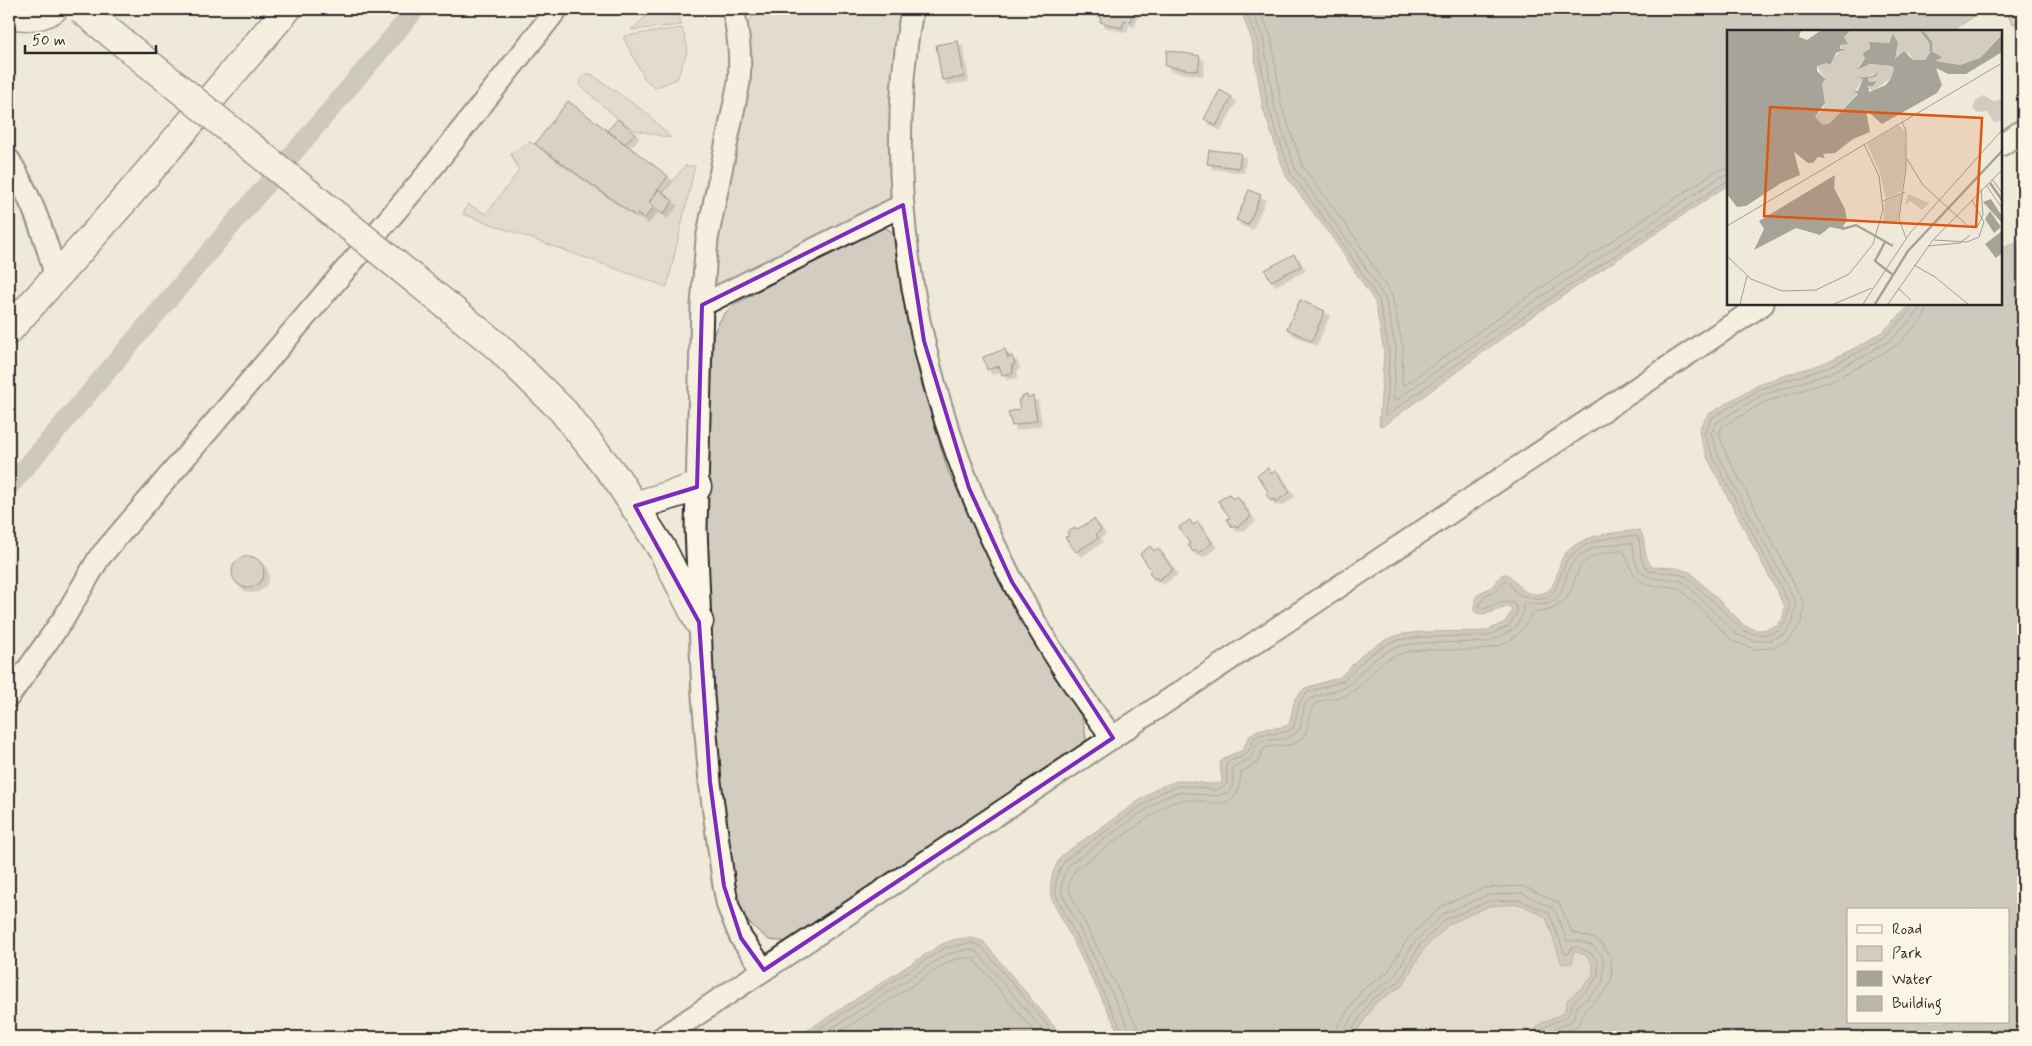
<svg xmlns="http://www.w3.org/2000/svg" width="2032" height="1046" font-family="Mynerve,sans-serif">
  <style>
    .green { fill: #d2cdc0; stroke: #7e7c76 }
    .water { fill: #a6a399; stroke: #75736d; fill-rule: evenodd }
    .lines { fill: none; stroke-linecap: round; stroke-linejoin: round }
    .shore { stroke: #5c5b57; stroke-width: 1 }
    .canal { stroke: #a6a399; stroke-width: 19 }
    .building { fill: #bcb7ac; stroke: #2b2b2b; filter: url(#shadow) }
    .street-casing { stroke: #2b2b2b; stroke-width: 25 }
    .secondary-casing { stroke: #2b2b2b; stroke-width: 31 }
    .street { stroke: #fcf5e5; stroke-width: 21 }
    .secondary { stroke: #fcf5e5; stroke-width: 28 }
    .secondary-bridge-casing { stroke: #2b2b2b; stroke-width: 31; stroke-linecap: butt }
    .secondary-bridge { stroke: #fcf5e5; stroke-width: 28 }
    .marked { fill: none; stroke: #7b2cbf; stroke-width: 4; stroke-linejoin: round }
    .inset-river { fill: none; stroke: #a6a399; stroke-width: 2.5 }
    .inset-road { fill: none; stroke: #a19d94; stroke-width: 1 }
    .view { fill: #df570e; fill-opacity: 0.15; stroke: #df570e; stroke-width: 2.5 }
    .inset-edge { fill: none; stroke: #2b2b2b; stroke-width: 2.5 }
  </style>
  <defs>
    <filter id="shadow"><feDropShadow dx="4.5" dy="4.5" stdDeviation="0" flood-color="#0004"/></filter>
  </defs>
  <rect width="100%" height="100%" fill="#efe9da"/>
  <filter id="ink" filterUnits="userSpaceOnUse"><feTurbulence type="fractalNoise" baseFrequency=".02" numOctaves="2"/><feDisplacementMap in="SourceGraphic" scale="10" xChannelSelector="R" yChannelSelector="G"/><feConvolveMatrix kernelMatrix="1 2 1 2 8 2 1 2 1" color-interpolation-filters="sRGB"/></filter>
  <g filter="url(#ink)">
    <path class="green" d="M654,9H677L682,25L631,30Z
      M772,9H901C901,30 896,49 893,70C889,100 891,132 891,163C892,179 894,190 886,204L722,284L718,283L713,274L712,263L749,84L752,54L748,23L753,16Z
      M682,28L688,49L677,79L655,88L645,79L624,39V36Z
      M586,74H591L648,114L671,138L635,130L618,119L580,85L582,77Z
      M529,142L535,144L634,215L636,213L644,219L654,207L664,214L673,201L663,193L685,166H695L667,287L463,214L468,204L486,214L519,171L511,154Z
      M874,227C884,227 892,228 896,239L903,299L921,382L948,471L1024,623L1079,708L1084,726L1086,739L1084,746L789,942L769,940L749,923L740,910L731,888L719,799L706,583L709,351C714,331 717,321 732,306Z
      M1520,904L1546,917L1562,964L1574,951C1591,957 1593,958 1593,976L1582,988L1568,999L1564,1013L1541,1023L1528,1037H1353L1376,1002L1402,986L1423,950L1449,924L1489,906Z"/>
    <path class="water" d="M1240,9H1985L1952,31H1728V185L1524,322L1383,426L1379,425L1384,351L1375,302L1339,247L1286,176L1263,109L1252,40Z
      M2023,237V1037H1528L1541,1023L1564,1013L1568,999L1582,988L1593,976C1593,958 1591,957 1574,951L1572,963L1562,964L1546,917L1520,904L1489,906L1449,924L1423,950L1402,986L1376,1002L1353,1037H1121L1051,897C1049,880 1053,869 1062,855L1157,788L1177,781H1188L1209,784L1222,783L1220,762L1226,757L1243,750C1253,720 1266,733 1289,725L1295,698L1305,688L1340,677L1365,652L1387,639L1402,634L1422,632L1486,631L1505,622L1512,611L1510,607C1497,608 1485,619 1474,611C1473,588 1485,594 1495,584C1499,580 1499,574 1505,574C1515,574 1519,600 1543,593C1559,588 1556,565 1565,554C1583,533 1615,533 1640,530C1647,543 1642,556 1652,567L1676,568L1690,572L1745,626L1757,630L1768,629L1777,626L1783,618L1785,607L1708,459L1699,433L1701,425L1709,414L1758,384L1824,363L1859,346L1885,330L1911,304H2001V248L2016,243ZM1848,910H2008V1022H1848Z
      M972,938L983,941L1063,1037H797L942,944L956,939Z"/>
    <g class="lines">
      <path class="shore" d="M1245,9L1257,39L1268,107L1291,174L1343,244L1379,300L1389,351L1388,393L1385,413L1386,416L1521,318L1724,183L1728,182
        M1251,9L1263,37L1274,106L1296,171L1348,241L1385,298L1396,349L1393,399L1395,401L1517,313L1720,177L1728,175
        M1259,9L1271,36L1281,104L1303,167L1354,236L1392,296L1403,348L1402,384L1404,386L1513,307L1716,171L1728,168
        M806,1037L944,948L971,943L981,946L1057,1037
        M818,1037L947,954L970,949L977,952L1049,1037
        M832,1037L950,961L961,958H973L1039,1037
        M1125,1037L1056,895C1054,881 1058,871 1066,859L1160,793L1178,786H1188L1216,790L1224,787L1227,783L1226,763C1232,759 1243,758 1247,753C1253,746 1250,738 1260,735C1271,731 1286,737 1294,726L1300,701L1308,692L1343,681L1368,656L1389,643L1403,639L1423,637L1487,636L1509,626L1517,613C1517,591 1491,609 1480,609L1479,606L1485,595L1497,590L1506,579C1511,583 1513,590 1518,594C1521,596 1525,596 1528,597C1560,609 1557,572 1569,558C1584,539 1615,536 1637,536C1644,547 1635,556 1649,571L1675,573L1687,577L1744,631L1758,635L1770,634L1780,630L1787,620L1790,605L1713,457L1704,433L1713,417L1760,389L1826,368L1861,351L1889,333L1912,309L1914,304
        M1132,1037L1130,1030L1062,893C1060,881 1064,873 1071,863L1162,798L1179,792L1216,796L1228,793L1233,784V767L1251,758L1257,744L1263,740L1285,739L1295,734L1300,728L1305,704L1312,698L1346,687L1372,661L1391,649L1404,645L1423,643L1489,642L1514,629L1523,615V603C1532,603 1538,607 1549,603C1567,595 1563,574 1574,561C1587,546 1613,543 1632,543C1635,550 1633,558 1637,566C1646,584 1668,576 1684,582L1737,635L1755,641L1771,640L1785,634L1793,621L1796,603L1718,455L1711,433L1717,422L1762,395L1828,374L1864,356L1893,338L1918,312L1920,304
        M1139,1037L1137,1027L1069,891C1068,882 1071,876 1076,869L1166,805C1172,803 1178,800 1185,800C1215,800 1238,817 1241,772L1257,763L1264,748C1285,743 1302,751 1309,723C1310,718 1310,709 1314,705C1323,697 1339,700 1350,693C1367,683 1375,663 1396,655C1444,638 1505,673 1532,613C1543,612 1556,610 1564,601C1572,593 1574,579 1579,569C1585,555 1611,550 1624,551C1630,568 1635,585 1656,586C1664,586 1672,586 1680,589L1734,642L1755,649L1773,648L1790,639L1801,623L1804,609L1803,601L1725,451L1719,433L1722,427L1765,402L1830,381L1869,362L1899,343L1924,317L1928,304
        M1335,1037L1338,1026L1361,991L1388,972L1408,938L1442,906L1483,888L1523,886L1559,903L1572,932L1595,939L1602,944L1611,958L1612,978L1607,989L1585,1010L1578,1025L1555,1037
        M1343,1037L1344,1030L1367,996L1394,977L1414,943L1443,914L1488,895L1522,893L1552,908L1556,913L1567,941H1578L1593,946L1602,956L1604,962L1603,982L1590,996L1578,1005L1572,1021L1548,1032L1543,1037
        M1349,1037L1350,1033L1372,999L1399,982L1419,946L1446,919L1489,901L1520,900L1549,913L1565,954H1568L1572,948L1577,947L1591,953L1598,962V976L1586,991L1573,1002L1568,1016L1544,1027L1535,1037"/>
      <path class="canal" d="M9,487L416,9"/>
    </g>
    <path class="building" d="M1084,9H1134L1130,22L1124,20L1122,28L1100,22L1101,15L1084,10Z
      M2004,9H2023V18L2013,24Z
      M958,41L964,77L942,80L936,45Z
      M1167,50L1200,56L1198,71L1165,66Z
      M1220,90L1232,97L1216,126L1204,119Z
      M568,101L668,176L649,203L654,207L644,219L636,213L634,215L535,144Z
      M618,119L635,133L625,144L607,131Z
      M1209,150L1241,153L1239,168L1207,164Z
      M658,189L673,201L663,214L649,203Z
      M1249,190L1261,195L1248,225L1236,220Z
      M1294,254L1301,266L1271,281L1265,270Z
      M1300,300L1325,311L1312,341L1287,329Z
      M1005,349L1008,358L1012,356L1015,364L1012,365L1013,373L1002,375L999,366L987,370L983,357Z
      M1027,395L1028,398L1033,396L1037,420L1012,426L1008,412L1020,409L1018,400L1021,399L1020,397Z
      M1268,468L1271,474L1276,470L1290,492L1276,502L1274,499L1271,501L1266,494L1268,492L1257,475Z
      M1229,494L1233,499L1237,496L1251,517L1237,527L1235,525L1232,527L1227,519L1230,518L1218,501Z
      M1094,519L1101,530L1096,534L1098,538L1076,552L1065,537L1069,536L1067,532L1075,528L1076,530Z
      M1190,520L1193,525L1198,522L1212,543L1198,553L1196,550L1193,552L1188,545L1190,544L1179,527Z
      M1150,546L1154,551L1158,548L1173,570L1158,580L1156,577L1154,579L1149,572L1151,570L1140,554Z
      M232 572a16 16 0 1 1 32 0a16 16 0 1 1-32 0Z"/>
    <g class="lines">
      <g class="street-casing">
        <path id="street" d="M733,9C739,34 741,57 739,82L707,239L702,305L696,528L703,696L710,782L724,886L728,906L741,938L764,970
          M912,9C867,262 957,538 1113,738
          M2001,145L2023,130
          M9,160C31,197 46,236 56,279
          M702,305L903,205
          M9,696L64,618L99,558L423,179L557,9
          M663,1037L1763,304"/>
      </g>
      <g class="secondary-casing">
        <path id="secondary" d="M9,13C23,17 39,18 53,9
          M9,330L128,196L287,9
          M617,479L662,549L699,622
          M635,506L697,487"/>
      </g>
      <use href="#street" class="street"/>
      <use href="#secondary" class="secondary"/>
      <g class="secondary-bridge-casing">
        <path id="secondary-bridge" d="M81,9L497,346L563,411L617,479"/>
      </g>
      <use href="#secondary-bridge" class="secondary-bridge"/>
    </g>
  </g>
  <path d="M0 0H2032V1046H0ZM903,205L924,341L969,488L1012,582L1113,738L764,970L741,938L724,886L710,782L699,622L635,506L697,487L702,305Z" fill="#efe9da" fill-opacity=".55" fill-rule="evenodd"/>
  <path class="marked" d="M903,205L924,341L969,488L1012,582L1113,738L764,970L741,938L724,886L710,782L699,622L635,506L697,487L702,305Z"/>
  <g transform="translate(1727 30)">
    <rect width="275" height="275" fill="#efe9da"/>
    <path d="M123,1H275V5L253,28L233,35L208,31L212,26L203,22L198,30H186L182,23L168,29L171,13L165,9L160,13L142,12L143,17L137,22L138,29L131,37L132,40L143,34L165,36L167,39L164,48L146,61L140,58L150,51L142,52L141,48L152,43L130,49H136L127,63H131L103,93L96,95L88,87L96,80L98,72L95,53L99,51L90,36L100,33L114,21L113,14L117,13V5ZM256,65L267,71L275,69L274,91L267,92L260,81L250,82L245,77L248,70ZM172,95L178,101L179,133L175,161L159,169L153,143L140,114ZM175,164L171,191L156,194L158,171ZM181,164L202,173L195,180L183,171L178,176Z" fill="#d2cdc0"/>
    <path d="M0,1H74L72,7L80,10L93,1H123L117,7L121,14L113,15V19H119L109,23L103,35L100,33L90,36V41L99,50L95,53L98,73L88,87L96,95L103,93L131,64L126,61H131L136,49L130,48L146,46L152,41L148,47L141,48L142,52L150,51L146,56H141L142,62L159,55L164,48L167,39L165,36L143,34L130,40L138,29L136,23L143,18L142,12L162,13L166,4L171,13L168,29L177,21L186,30H198L204,21L215,27L208,31L233,35L253,28L275,5V22L239,44H221L209,38L215,55L210,63L155,94L139,80L143,102L126,109L108,123L96,124L98,128L91,127L86,133H81L67,122L73,145L54,153L19,176L10,177L0,164ZM108,145L107,158L118,179L120,191L116,196L118,200L103,197L93,205L69,198L27,220L37,199L32,191ZM264,169L275,186V193L256,172ZM263,181L274,197L267,203L258,189ZM275,201V223L269,228L258,214Z" fill="#a6a399"/>
    <path class="inset-river" d="M195,1L204,13V21M263,153L275,170M115,199L129,195L166,216M158,212L148,231L166,245M148,274L181,221L275,121"/>
    <path class="inset-road" d="M175,92L179,101V138L172,189L179,208M180,129L196,155L242,197M265,149L275,163M259,155L275,178M156,171L178,162M0,196L275,33M250,197L256,185L254,159M207,210L240,212L252,207L257,192L245,170M201,216L233,213L243,205M0,226L24,249L55,261L89,260L122,244L146,214L156,180L152,146L137,114M187,235L208,247L241,274M171,258L184,270M13,274L20,246M107,274L145,258M136,274L183,203L275,100M161,274L206,210L275,140"/>
    <path class="view" d="M43,77L255,88L249,197L37,186Z"/>
    <rect width="275" height="275" class="inset-edge"/>
  </g>
  <rect width="2032" height="1046" fill="none" stroke="#fcf5e5" stroke-width="30"/>
  <rect x="15" y="15" width="2002" height="1016" fill="none" stroke="#2b2b2b" stroke-width="2" filter="url(#ink)"/>
  <rect x="1847" y="908" width="162" height="115" fill="#fcf5e5" stroke="#a8a49b"/>
  <rect x="1857" y="925" width="25" height="8" fill="#fcf5e5" stroke="#a8a49b"/>
  <text x="1892" y="934" font-size="15" fill="#2b2b2b">Road</text>
  <rect x="1857" y="946" width="25" height="15" fill="#d2cdc0" stroke="#a8a49b"/>
  <text x="1892" y="958" font-size="15" fill="#2b2b2b">Park</text>
  <rect x="1857" y="971" width="25" height="15" fill="#a6a399" stroke="#a8a49b"/>
  <text x="1892" y="984" font-size="15" fill="#2b2b2b">Water</text>
  <rect x="1857" y="996" width="25" height="15" fill="#bcb7ac" stroke="#a8a49b"/>
  <text x="1892" y="1008" font-size="15" fill="#2b2b2b">Building</text>
  <path d="M25 45v8h131v-8" fill="none" stroke="#2b2b2b" stroke-width="2.5"/>
  <text x="32" y="45" font-size="15" fill="#2b2b2b" stroke="#fcf5e5" stroke-width="4" paint-order="stroke">50 m</text>
</svg>
